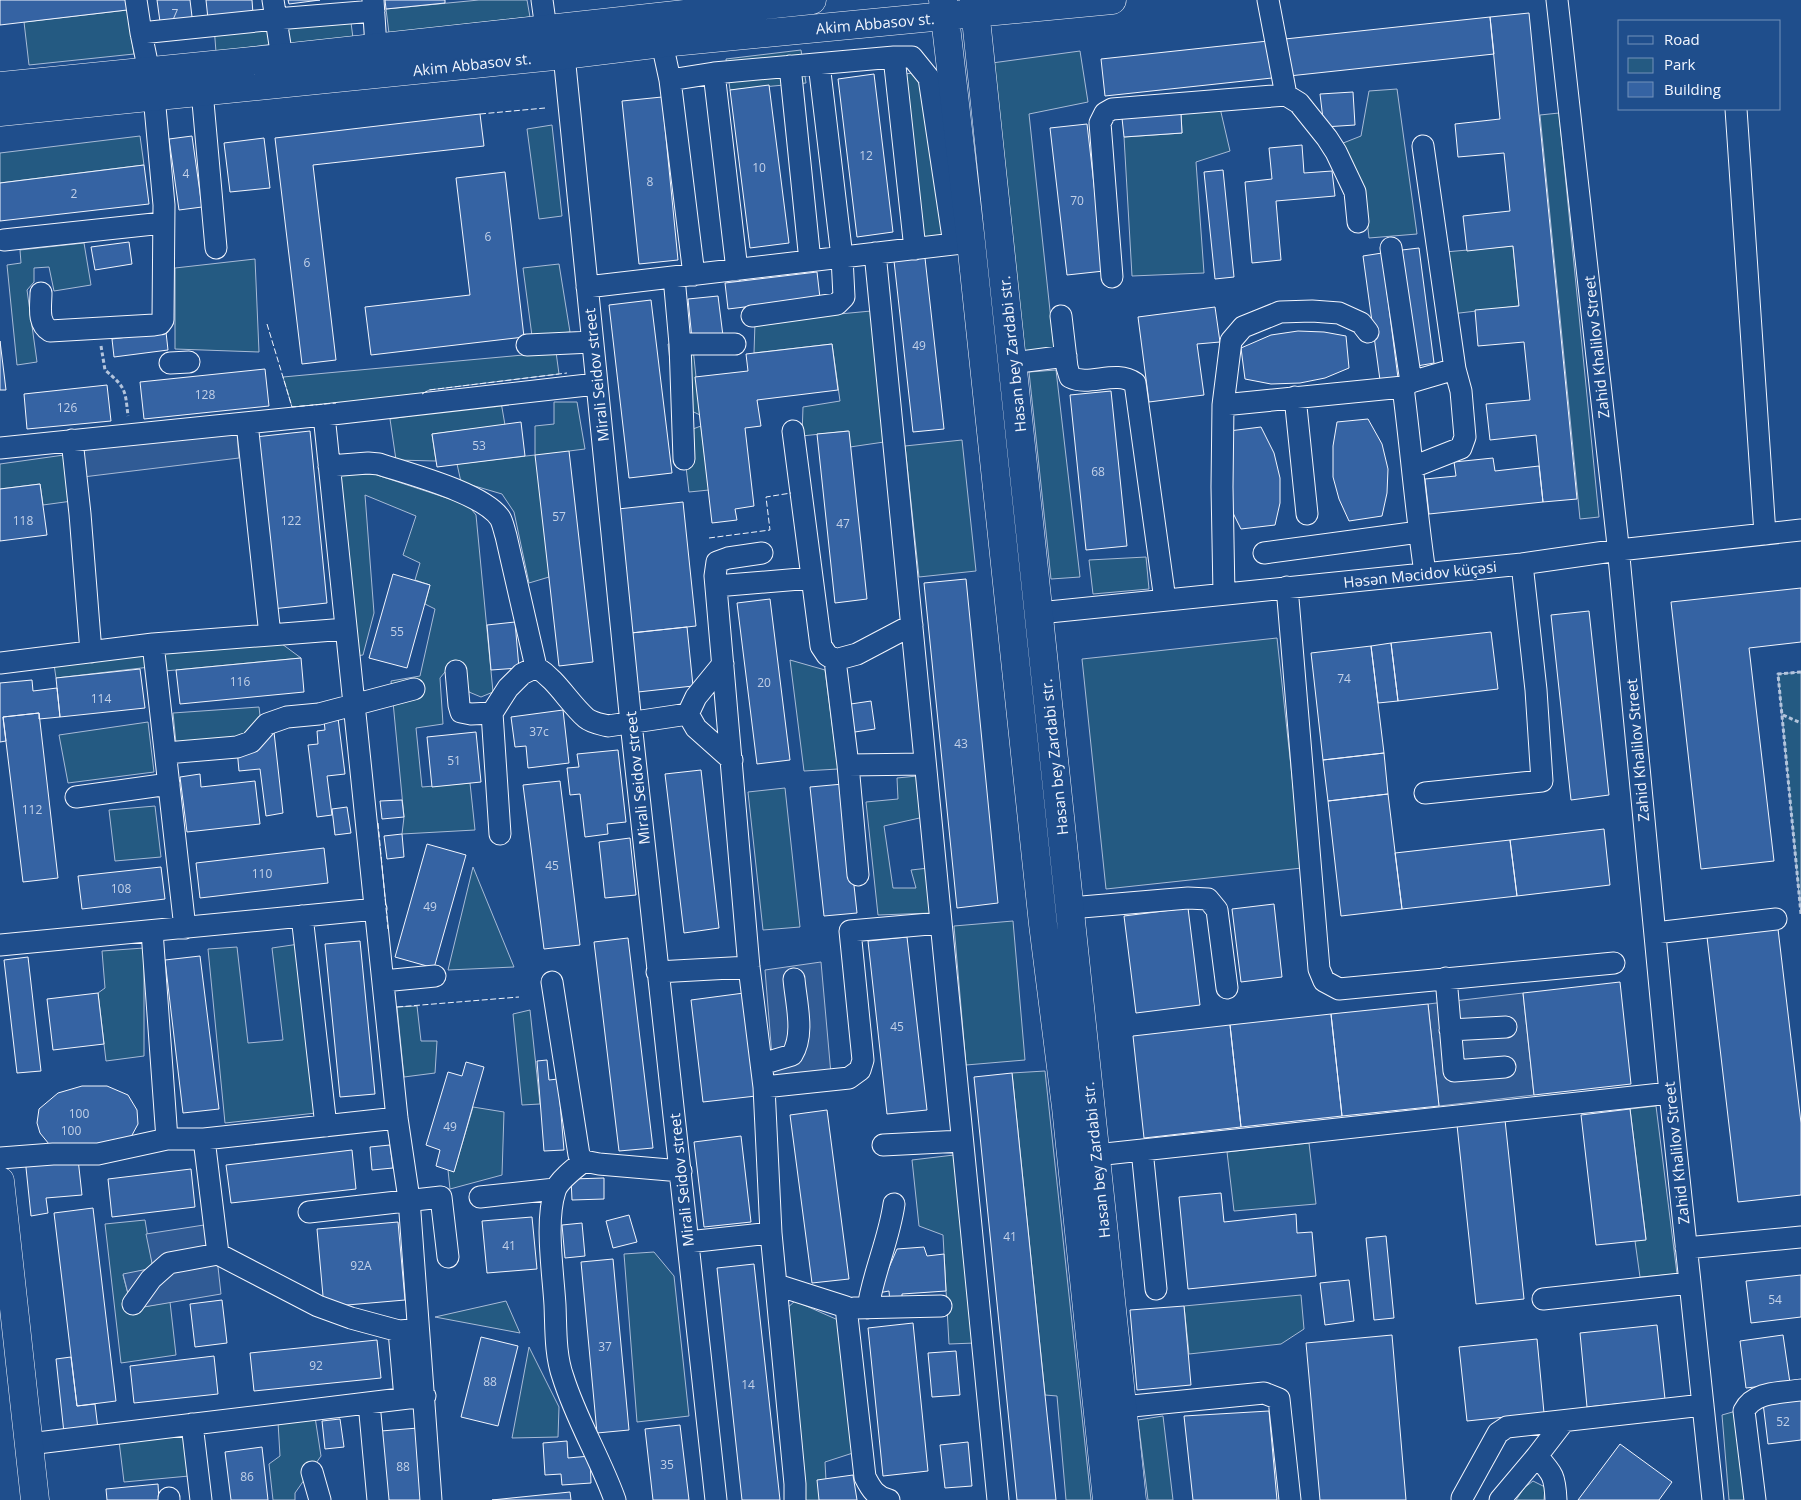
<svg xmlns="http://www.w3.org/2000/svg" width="1801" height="1500" font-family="'Open Sans',sans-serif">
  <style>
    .green { fill: #245a82; stroke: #a8bbd7 }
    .parking { fill: #305b95; stroke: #a8bbd7 }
    .building { fill: #3563a3; stroke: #f2f6ff }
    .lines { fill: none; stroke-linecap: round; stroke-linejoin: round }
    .minor-casing { stroke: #f2f6ff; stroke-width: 23 }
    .major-casing { stroke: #f2f6ff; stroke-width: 29 }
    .path { stroke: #b3c4dc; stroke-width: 3; stroke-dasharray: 4 2.5; stroke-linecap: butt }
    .minor { stroke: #1f4e8c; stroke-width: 21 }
    .major { stroke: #1f4e8c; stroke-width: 28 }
    .fence { stroke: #f2f6ff; stroke-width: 1; stroke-dasharray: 6 2.5; stroke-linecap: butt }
    .labels { text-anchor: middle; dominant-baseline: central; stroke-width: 4; stroke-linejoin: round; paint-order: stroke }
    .number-label { font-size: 12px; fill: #c3d1e8 }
    .street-label { font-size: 15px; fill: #f2f6ff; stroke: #1f4e8c }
  </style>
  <rect width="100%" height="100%" fill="#1f4e8c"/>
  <path class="green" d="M479,0H527L530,17L389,33L386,9Z
    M127,10L134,54L29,65L24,22Z
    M350,15L353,38L288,45L287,20Z
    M270,19L273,44L216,52L214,26Z
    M801,50L806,83L730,90L726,59Z
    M1080,51L1088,102L1029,114L1054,348L1022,352L992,63Z
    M936,70L955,237L909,241L889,76Z
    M1397,89L1417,234L1369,238L1364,192L1333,147L1361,136L1369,91Z
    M1220,108L1230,151L1196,162L1204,273L1132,276L1124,137L1182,133L1181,114Z
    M1559,113L1599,517L1580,519L1540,115Z
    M552,125L562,216L539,219L527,129Z
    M140,136L144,165L0,183V153Z
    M84,243L91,285L54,291L49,267L34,268V282L27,290L37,362L17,365L7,265L21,263L20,250Z
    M1513,246L1519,306L1451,314L1445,252Z
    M255,259L259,352L175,349V268Z
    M559,264L570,332L532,336L523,268Z
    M871,311L884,442L850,447L848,431L802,436L803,407L840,401L832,344L754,353L755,322Z
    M692,339L700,415L675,403L668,344Z
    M556,352L559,374L429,390L420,396L292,407L283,377Z
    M1056,370L1080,577L1051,579L1029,372Z
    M501,402L505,425L432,434L436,461L396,460L390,419Z
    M554,402H577L585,449L569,451L549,577L529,583L514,512L502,494L461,482L457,464L535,455V426L554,424Z
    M701,426L709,490L689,492L682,433Z
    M962,440L976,571L919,577L905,446Z
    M64,455L72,501L43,505L40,484L0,489V464Z
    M374,474L468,505L476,515L493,692L481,697L469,692L463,665L450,666L440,678L443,724L416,728L422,787L470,783L475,830L402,834L404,817L391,681L420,676L435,609L425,604L430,585L415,580L420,563L403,555L416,516L365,495L374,613L363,655L355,656L338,475Z
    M1146,557L1149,589L1093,594L1089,560Z
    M1277,638L1302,868L1106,889L1082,659Z
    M282,644L301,658L165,671L162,650Z
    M147,653L150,667L56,678L54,664Z
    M790,660L825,670L838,769L804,771Z
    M1801,672V914L1778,674Z
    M259,707L261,724L253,736L176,743L173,713Z
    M148,722L154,772L68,783L59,735Z
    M917,776L924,817L884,826L893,888H916L911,870L929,868L932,913L878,915L866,802L898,799L897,778Z
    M785,788L800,927L763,930L748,792Z
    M155,806L161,857L115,861L109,810Z
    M473,867L514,967L448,970Z
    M1013,921L1025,1060L966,1065L954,926Z
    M299,944L316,1113L225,1123L208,949L237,947L248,1043L283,1040L272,948Z
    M144,948V1056L106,1061L98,993L105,988L102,951Z
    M417,1006L421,1041H437L435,1073L404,1077L397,1007Z
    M530,1010L540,1104L522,1105L513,1014Z
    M1045,1071L1091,1500H1066L1057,1396L1045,1395L1012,1073Z
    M1656,1106L1677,1274L1640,1277L1635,1241L1646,1239L1630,1109Z
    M473,1107L504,1112L502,1175L450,1189L448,1170L454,1171Z
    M1309,1143L1316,1204L1234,1211L1227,1152Z
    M954,1155L975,1343L949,1344L943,1235L919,1226L912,1160Z
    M145,1220L153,1268L123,1275L132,1309L170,1302L176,1355L121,1363L105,1224Z
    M654,1252L674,1276L689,1416L637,1422L624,1254Z
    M1301,1295L1304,1329L1281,1344L1189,1354L1184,1306Z
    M506,1301L520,1333L435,1317Z
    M795,1301L838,1320L856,1452L825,1462L827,1500H804L786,1309Z
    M529,1347L559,1407L558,1437L512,1438Z
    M1736,1411L1747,1500H1729L1722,1415Z
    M1163,1416L1173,1500H1148L1138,1420Z
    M315,1417L321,1456L295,1493V1500H273L269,1464L280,1456L278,1422Z
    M184,1432L189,1476L124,1482L119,1441Z
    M1533,1481L1545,1487L1544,1500H1516L1524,1488Z"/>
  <path class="parking" d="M237,433L239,458L83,477L80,450Z
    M821,962L831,1074L774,1081L765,970Z
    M1523,993L1534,1095L1439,1106L1428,1004Z
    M204,1225L208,1255L218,1267L221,1294L132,1309L123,1274L153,1268L146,1234Z"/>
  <path class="building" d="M0,0H126L127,10L0,25Z
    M157,0H190L193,25L161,29Z
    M206,0H252L253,14L208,19Z
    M288,0H320L289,4Z
    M385,0H445V3L386,9Z
    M1529,13L1577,499L1543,502L1536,435L1490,440L1486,404L1530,400L1524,342L1478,346L1475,310L1519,306L1513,246L1467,251L1463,216L1510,211L1504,153L1458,157L1455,124L1500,119L1490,17Z
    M1490,17L1494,54L1289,76L1285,39Z
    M1268,41L1272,78L1105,96L1101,59Z
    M874,74L893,232L857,237L838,79Z
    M769,85L789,243L750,248L730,90Z
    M1353,92L1355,125L1324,127L1320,94Z
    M662,97L678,260L639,264L622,101Z
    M480,114L484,146L313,165L336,360L302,364L275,138Z
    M1181,114L1182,133L1124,137L1122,118Z
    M1087,124L1104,271L1067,275L1050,128Z
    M192,136L202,207L179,210L169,139Z
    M264,138L270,188L230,192L224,143Z
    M1302,145L1304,173L1332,171L1335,196L1276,201L1281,260L1252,263L1245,182L1272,179L1269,148Z
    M144,165L149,204L0,221V183Z
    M1223,170L1234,277L1215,279L1204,172Z
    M505,172L524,337L371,355L365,307L470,295L456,178Z
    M129,242L132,264L95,270L91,247Z
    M1419,248L1434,363L1417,366L1402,250Z
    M1382,253L1398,378L1380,380L1363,256Z
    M925,258L944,429L913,432L894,261Z
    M817,272L820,298L728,309L725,283Z
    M718,296L723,336L692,339L688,299Z
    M651,300L672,473L629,478L609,305Z
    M1215,307L1220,342L1197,344L1204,395L1149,402L1138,317Z
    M1298,331L1324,332L1346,336L1349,368L1325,378L1300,383L1271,384L1245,379L1241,348L1271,335Z
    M166,332L168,350L114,357L112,339Z
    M0,341L6,390H0Z
    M832,344L838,390L757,400L761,426L745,428L754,506L735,509L737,520L712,523L695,377L748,371L746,354Z
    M265,369L269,406L144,419L140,382Z
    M107,385L111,421L27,429L24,394Z
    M1111,391L1127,546L1086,550L1070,395Z
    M1368,419L1382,444L1388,469L1387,493L1382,516L1349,521L1339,499L1333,477V446L1337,422Z
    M521,422L525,456L437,467L432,434Z
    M1261,427L1274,453L1280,478V503L1275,525L1241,529L1231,509L1229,431Z
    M310,431L327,603L272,609L255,437Z
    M849,431L867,599L835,603L817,434Z
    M569,451L593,662L559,666L535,455Z
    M1493,458L1495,471L1539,466L1543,502L1429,514L1425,479L1456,476L1454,462Z
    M40,484L47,535L0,541V489Z
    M683,502L696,626L631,633L618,509Z
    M393,574L430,585L407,668L369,658Z
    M966,579L998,903L957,908L924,583Z
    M1801,588V642L1749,648L1774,861L1701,869L1671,602Z
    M770,599L790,760L757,764L737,603Z
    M1589,611L1609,795L1571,800L1551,615Z
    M515,622L519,668L491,670L487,625Z
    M687,627L693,686L638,692L631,633Z
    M1491,632L1498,689L1398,701L1391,643Z
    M1391,643L1398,701L1378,703L1371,646Z
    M1371,646L1384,753L1323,760L1311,653Z
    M301,658L304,692L180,704L176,670Z
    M140,669L145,708L60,717L56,678Z
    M32,680L33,691L57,688L60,717L39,719V713L3,717L6,741L0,742V683Z
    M871,701L875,729L848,733L844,705Z
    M563,710L569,763L528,768L526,746L515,747L511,717Z
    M39,713L58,878L23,882L3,717Z
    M338,718L345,774L327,776L332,815L317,817L308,745L318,744L317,731L325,730L324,720Z
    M273,723L283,813L266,816L260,769L239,771L236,738L253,736Z
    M476,732L481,782L432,787L427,737Z
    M618,750L626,822L607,824L608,834L585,837L580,794L570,795L567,768L579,767L577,754Z
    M1384,753L1388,794L1328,801L1323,760Z
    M701,770L719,928L684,933L665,774Z
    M200,774L201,787L255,781L260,824L187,832L180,777Z
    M560,781L580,945L544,949L523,785Z
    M843,784L857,913L824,916L810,787Z
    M1388,794L1402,909L1341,916L1328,801Z
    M402,800L404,817L382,819L380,801Z
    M347,807L351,833L335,835L332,809Z
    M1604,829L1610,885L1517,896L1510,840Z
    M402,834L404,857L387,859L384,836Z
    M630,838L636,895L605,898L599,842Z
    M1510,840L1517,896L1402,909L1395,853Z
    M427,844L466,855L434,968L395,957Z
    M324,848L328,883L200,898L196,863Z
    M161,867L165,899L82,909L78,876Z
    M1274,904L1282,977L1241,982L1232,909Z
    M1188,908L1200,1005L1136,1013L1124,916Z
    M1778,929L1801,1123V1195L1738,1202L1707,937Z
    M907,937L927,1110L887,1114L868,941Z
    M628,938L653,1148L619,1151L594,942Z
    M360,941L375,1094L340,1097L325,944Z
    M200,956L219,1109L183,1113L165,960Z
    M28,957L41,1071L17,1073L4,960Z
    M1620,982L1631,1084L1534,1095L1523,993Z
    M98,993L104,1044L53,1050L47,999Z
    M744,993L756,1096L703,1102L691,1000Z
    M1428,1004L1439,1106L1342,1116L1331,1014Z
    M1331,1014L1342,1116L1241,1127L1230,1025Z
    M1230,1025L1241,1127L1144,1138L1133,1036Z
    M547,1060L549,1080L558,1079L564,1150L544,1151L537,1061Z
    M466,1062L484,1067L454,1172L436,1166L440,1150L426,1145L448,1072L462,1076Z
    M1012,1073L1045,1395L1056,1500H1017L974,1077Z
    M82,1086H107L128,1095L137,1110L138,1124L131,1137L69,1151L49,1144L40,1133L37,1123L39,1109L58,1093Z
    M1630,1109L1646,1240L1596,1245L1581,1115Z
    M827,1110L849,1279L812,1283L790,1115Z
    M1505,1120L1524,1299L1476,1304L1457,1125Z
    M741,1136L751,1222L704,1227L694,1142Z
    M390,1145L393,1168L372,1170L370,1147Z
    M352,1150L356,1189L231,1203L226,1165Z
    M25,1158L78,1159L82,1195L46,1198L48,1213L31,1216Z
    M191,1169L195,1207L112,1217L108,1179Z
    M604,1178V1199L572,1200L571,1179Z
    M1221,1193L1224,1222L1296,1214L1297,1233L1312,1232L1316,1276L1188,1289L1179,1197Z
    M93,1208L116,1401L77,1406L54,1213Z
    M629,1215L637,1242L613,1248L606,1221Z
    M532,1217L537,1269L487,1273L482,1221Z
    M398,1222L405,1300L324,1307L317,1229Z
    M582,1223L585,1256L565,1258L562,1225Z
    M1386,1236L1394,1318L1374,1320L1366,1238Z
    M924,1247L927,1256L944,1254L946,1291L902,1294V1303H890L889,1291L878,1293L897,1249Z
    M613,1259L629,1430L597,1433L581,1262Z
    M754,1264L780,1500H742L717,1268Z
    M1801,1275V1317L1751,1323L1746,1281Z
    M1349,1280L1354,1321L1325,1325L1320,1283Z
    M222,1300L227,1343L195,1347L190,1304Z
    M1184,1306L1191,1385L1137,1390L1130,1310Z
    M913,1323L928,1471L883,1476L868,1328Z
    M1657,1325L1665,1399L1587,1407L1580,1333Z
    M1392,1335L1406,1500H1320L1306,1343Z
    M1783,1335L1790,1383L1746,1388L1740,1341Z
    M481,1337L518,1346L498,1426L461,1417Z
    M1537,1339L1544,1413L1467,1421L1459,1347Z
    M377,1340L381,1378L254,1391L250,1353Z
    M956,1351L960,1395L932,1397L928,1353Z
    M214,1356L218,1394L134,1403L130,1366Z
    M71,1357L77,1406L95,1404L98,1429L64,1433L56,1359Z
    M1801,1398V1440L1768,1444L1763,1403Z
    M1269,1411L1277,1500H1193L1184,1416Z
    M340,1419L344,1447L325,1449L322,1421Z
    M680,1425L689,1500H653L645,1429Z
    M418,1428L425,1500H388L381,1431Z
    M567,1441L568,1458L590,1456L591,1483L562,1485L561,1474L545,1475L543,1443Z
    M968,1442L972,1486L945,1488L940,1445Z
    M1620,1444L1672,1482L1659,1500H1578Z
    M262,1447L268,1500H231L225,1452Z
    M853,1475L857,1500H819L817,1480Z
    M158,1484L159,1500H107L106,1489Z
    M570,1492L571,1500H492Z"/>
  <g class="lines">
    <g class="minor-casing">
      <path id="minor" d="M273,0L282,58
        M373,0L376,47
        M542,0L546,29
        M1268,0L1286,95
        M1557,0L1617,536L1670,1093L1713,1500
        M141,33L276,19L374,11
        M662,43L670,80L694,275
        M564,55L631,723L716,1500
        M894,57H912L929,78L954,244
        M790,66L810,261
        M714,73L894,57L915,249
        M670,80L714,73L737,270
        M202,91L216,248
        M1736,109L1765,534
        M4,240L163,223
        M1391,248L1411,382
        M875,253L998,1500
        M674,277L680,344L684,459
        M1112,277L1100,123L1105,113L1112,109L1286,95L1299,103L1327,138L1336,152L1355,192L1358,222
        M587,287L971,242
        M41,293C41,306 37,323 50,331L154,325L160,324L163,320L164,205L154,96L141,33L136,0
        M752,316L837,304L844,297L842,257L819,64
        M1061,316L1067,367L1070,377C1090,387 1115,369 1135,383L1165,600
        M680,344H735
        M527,345L592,342
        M170,363L189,362
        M1012,363L1066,356
        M1295,397L1307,514
        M1223,405L1403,387
        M324,415L397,1118L409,1199L431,1500
        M247,423L270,635L346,629
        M793,431L821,646L827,655L835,660L848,765L858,875
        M72,440L80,514L91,652
        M0,448L324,415L596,384
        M329,466L368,463L379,464C409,474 483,493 500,518C503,523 504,530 506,536L536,667
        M1413,467L1461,448L1465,437L1461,391L1455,369L1423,146
        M762,553L728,558L717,562L715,576L749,967L764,1087L771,1233L795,1484V1500
        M1264,553L1419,532
        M1425,573C1416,511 1411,449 1403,387L1411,382L1455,369
        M716,586L812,578
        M1287,587L1319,969L1324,981L1339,989L1614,963
        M1224,594L1222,487L1223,405L1231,341L1243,327L1280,312L1312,311L1339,313L1361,323L1368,332
        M1039,613L1522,564L1619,550L1801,530
        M153,644L185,928
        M835,660L857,654L912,625
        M0,663L153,644L270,635
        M723,664L696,697L688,714L696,728L732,760
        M456,671L459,705L461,712L471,714L492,713
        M166,753L237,747L251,742L267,724L287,717L319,714L414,689
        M848,765L925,764
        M1425,793L1542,781L1536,690L1522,564
        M76,797L169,784
        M500,834L492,713L508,688L522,674L536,667C557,680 568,702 586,718C592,723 601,724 608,726L688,714
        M1070,908L1188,898L1208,899L1217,910L1227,988
        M302,916L326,1126
        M152,931L167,1139H204L397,1118
        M1655,933L1776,919
        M0,945L376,909
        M657,972L749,967
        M1446,978L1454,1071L1505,1067
        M383,981L435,976
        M552,982L579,1155L584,1161L599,1164L681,1171
        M1450,1030L1506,1027
        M762,1064L792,1055C805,1034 796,1003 794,979
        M764,1087L849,1078L860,1070L863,1060L850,931L941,923
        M204,1139L218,1254
        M883,1145L962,1141
        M1142,1150L1156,1289
        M1096,1155L1670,1093
        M0,1158L53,1154H98L167,1139
        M584,1161C575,1168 558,1181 555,1191C545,1222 553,1272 555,1305C556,1328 555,1355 563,1377C576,1419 600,1458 615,1500
        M480,1197L555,1189
        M309,1212L441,1197L448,1257
        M688,1242L771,1233
        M1686,1248L1801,1237
        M777,1285L846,1307L865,1477C871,1489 876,1497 889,1500
        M1543,1299L1690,1283
        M133,1304L151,1279L169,1263L218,1254L318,1306L351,1318L399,1331
        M854,1308L941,1306
        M868,1308C873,1273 889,1240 894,1204
        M405,1398L399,1331L412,1330
        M369,1403L378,1500
        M1122,1407L1264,1393L1279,1399L1290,1500
        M192,1424L201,1500
        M29,1444L425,1396
        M1537,1456L1564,1421
        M312,1472L320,1500
        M169,1498V1500
        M1462,1498L1498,1433L1507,1427L1703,1405
        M1500,1500L1537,1456C1553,1474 1555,1476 1556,1500
        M1755,1500L1744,1411C1754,1391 1781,1393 1801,1390"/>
    </g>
    <g class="major-casing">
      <path id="major" d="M943,0L971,242L1043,924L1066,1107L1107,1500
        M974,0L1132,1500
        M0,86L282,58L812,0
        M0,112L564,55L662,43L1112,0
        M0,1181L35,1500"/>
    </g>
    <path class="path" d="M101,346L105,370C126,388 125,389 128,416
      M1801,672L1778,674L1801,914
      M1783,715L1801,723"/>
    <use href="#minor" class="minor"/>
    <use href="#major" class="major"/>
    <path class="fence" d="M480,114L545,108
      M267,324L292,407L336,403
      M422,394L429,390L567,373
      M709,538L770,530L766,497L791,493
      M378,823L388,929
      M397,1007L519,997"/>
  </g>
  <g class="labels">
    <g class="number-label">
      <text x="175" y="13">7</text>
      <text x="866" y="155">12</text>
      <text x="759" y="167">10</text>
      <text x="186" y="173">4</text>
      <text x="650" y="181">8</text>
      <text x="74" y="193">2</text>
      <text x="1077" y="200">70</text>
      <text x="488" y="236">6</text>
      <text x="307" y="262">6</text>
      <text x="919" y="345">49</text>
      <text x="205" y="394">128</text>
      <text x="67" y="407">126</text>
      <text x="479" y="445">53</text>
      <text x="1098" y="471">68</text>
      <text x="559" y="516">57</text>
      <text x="23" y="520">118</text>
      <text x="291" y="520">122</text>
      <text x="843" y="523">47</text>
      <text x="397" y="631">55</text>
      <text x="1344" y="678">74</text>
      <text x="240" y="681">116</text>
      <text x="764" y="682">20</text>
      <text x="101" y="698">114</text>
      <text x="539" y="731">37c</text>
      <text x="961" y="743">43</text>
      <text x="454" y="760">51</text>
      <text x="32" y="809">112</text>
      <text x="552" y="865">45</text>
      <text x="262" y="873">110</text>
      <text x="121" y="888">108</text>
      <text x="430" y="906">49</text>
      <text x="897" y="1026">45</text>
      <text x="79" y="1113">100</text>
      <text x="450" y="1126">49</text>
      <text x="71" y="1130">100</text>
      <text x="1010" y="1236">41</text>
      <text x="509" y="1245">41</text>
      <text x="361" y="1265">92A</text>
      <text x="1775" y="1299">54</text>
      <text x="605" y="1346">37</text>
      <text x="316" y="1365">92</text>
      <text x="490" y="1381">88</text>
      <text x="748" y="1384">14</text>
      <text x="1783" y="1421">52</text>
      <text x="667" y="1464">35</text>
      <text x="403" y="1466">88</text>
      <text x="247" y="1476">86</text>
    </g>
    <g class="street-label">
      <text transform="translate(875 23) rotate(-5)">Akim Abbasov st.</text>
      <text transform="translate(472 64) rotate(-6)">Akim Abbasov st.</text>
      <text transform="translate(1596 347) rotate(-96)">Zahid Khalilov Street</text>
      <text transform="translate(1012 354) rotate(-96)">Hasan bey Zardabi str.</text>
      <text transform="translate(596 375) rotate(-96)">Mirali Seidov street</text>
      <text transform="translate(1420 574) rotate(-6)">Həsən Məcidov küçəsi</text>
      <text transform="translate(1637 750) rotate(-95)">Zahid Khalilov Street</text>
      <text transform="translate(1054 757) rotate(-96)">Hasan bey Zardabi str.</text>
      <text transform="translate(637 778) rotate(-96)">Mirali Seidov street</text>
      <text transform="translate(1676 1153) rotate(-96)">Zahid Khalilov Street</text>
      <text transform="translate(1096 1160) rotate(-96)">Hasan bey Zardabi str.</text>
      <text transform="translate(681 1180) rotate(-96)">Mirali Seidov street</text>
    </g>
  </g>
  <rect x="1618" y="20" width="162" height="90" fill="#1f4e8c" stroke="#7391ba"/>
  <rect x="1628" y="36" width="25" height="8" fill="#1f4e8c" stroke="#7391ba"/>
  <text x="1664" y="45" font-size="15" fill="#f2f6ff">Road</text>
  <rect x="1628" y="58" width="25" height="15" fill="#245a82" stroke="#7391ba"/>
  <text x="1664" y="70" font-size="15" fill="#f2f6ff">Park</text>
  <rect x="1628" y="82" width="25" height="15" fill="#3563a3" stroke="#7391ba"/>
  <text x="1664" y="95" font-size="15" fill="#f2f6ff">Building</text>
</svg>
